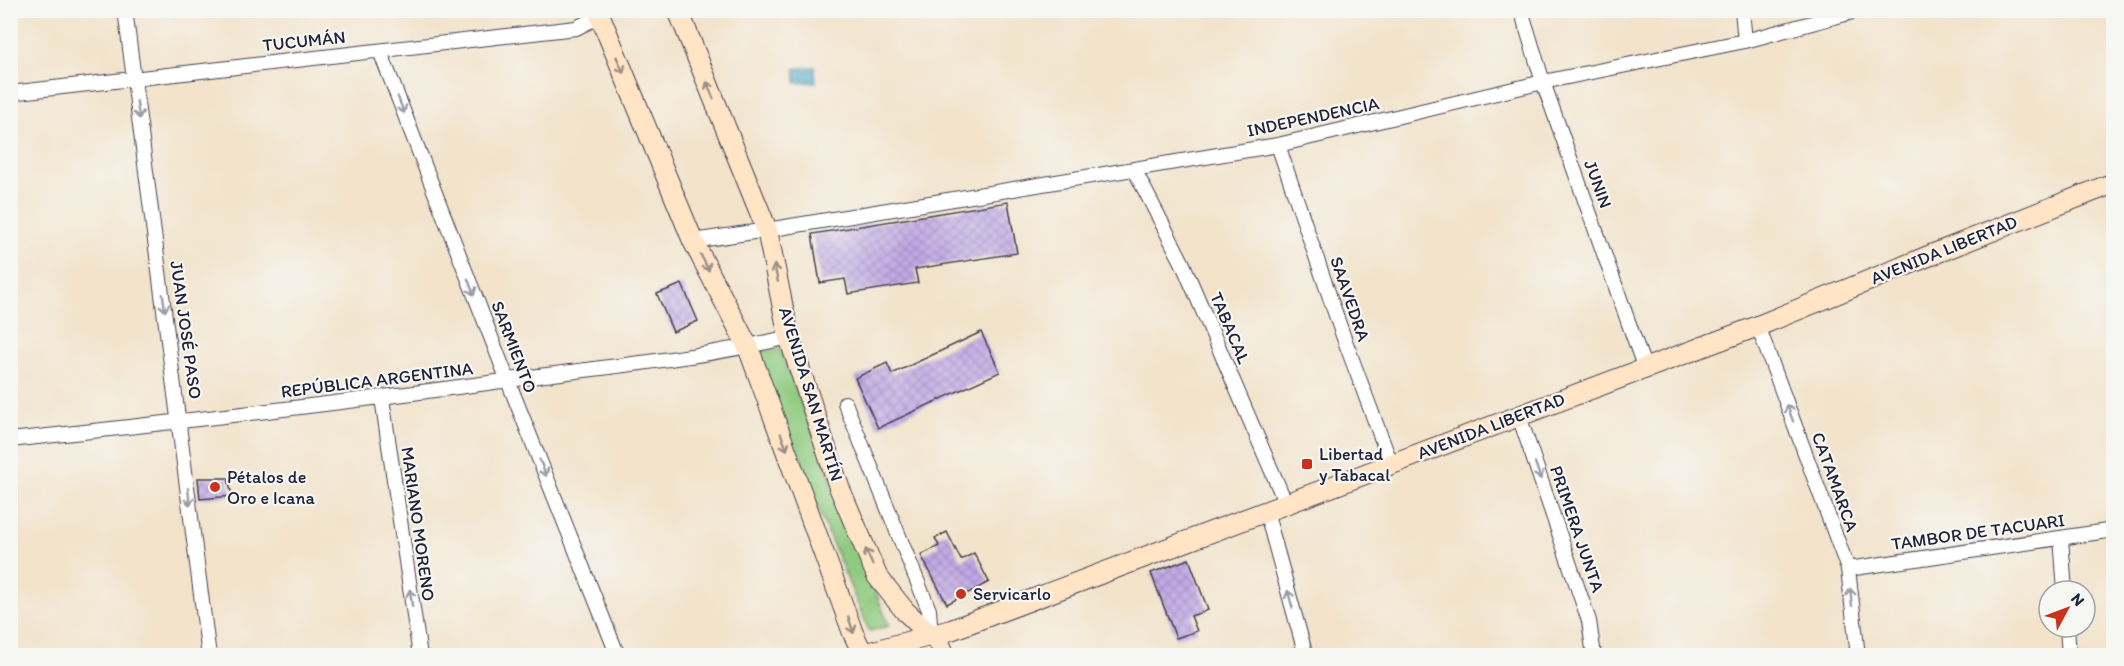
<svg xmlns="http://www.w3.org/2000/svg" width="2124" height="666" font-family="Itim,sans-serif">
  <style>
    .green { fill: #8fca7f; stroke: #58765d; stroke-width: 1.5 }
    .water { fill: url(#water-rules); stroke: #336680; stroke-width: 1.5 }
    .building { fill: url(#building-cross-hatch) }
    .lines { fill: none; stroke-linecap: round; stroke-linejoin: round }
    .minor-casing { stroke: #413f50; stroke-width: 16 }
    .secondary-casing { stroke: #413f50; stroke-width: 22 }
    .minor { stroke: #fff; stroke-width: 14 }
    .secondary { stroke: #ffe4c6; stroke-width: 20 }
    .oneway { stroke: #9c8d87 }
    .oneway2 { stroke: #9c9ca7 }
    .poi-dot { fill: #c8321e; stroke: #f6f6f2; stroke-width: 2 }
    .labels { text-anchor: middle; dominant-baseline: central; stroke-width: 4.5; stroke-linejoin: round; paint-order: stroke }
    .street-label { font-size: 18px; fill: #22223b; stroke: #f6f6f2 }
    .poi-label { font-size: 18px; fill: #22223b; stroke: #f6f6f2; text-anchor: start }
  </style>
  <defs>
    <pattern id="water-rules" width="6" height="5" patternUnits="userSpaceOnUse" patternTransform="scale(1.5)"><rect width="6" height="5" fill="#44aac4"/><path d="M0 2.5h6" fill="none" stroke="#388aa0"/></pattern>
    <pattern id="building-cross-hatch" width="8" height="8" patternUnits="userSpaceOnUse" patternTransform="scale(1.5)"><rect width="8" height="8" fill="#c2aae6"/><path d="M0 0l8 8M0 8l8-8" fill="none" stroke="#9d8abc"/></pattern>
  </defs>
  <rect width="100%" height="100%" fill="#f6f6f2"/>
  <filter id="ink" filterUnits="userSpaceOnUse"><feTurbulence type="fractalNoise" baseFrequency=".0167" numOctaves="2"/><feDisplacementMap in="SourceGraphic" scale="12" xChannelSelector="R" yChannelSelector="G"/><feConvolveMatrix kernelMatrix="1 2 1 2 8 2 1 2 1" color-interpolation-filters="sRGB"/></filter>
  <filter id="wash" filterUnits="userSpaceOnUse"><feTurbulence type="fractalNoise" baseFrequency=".008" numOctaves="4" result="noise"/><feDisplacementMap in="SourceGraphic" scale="24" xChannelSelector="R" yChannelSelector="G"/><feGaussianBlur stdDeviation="1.35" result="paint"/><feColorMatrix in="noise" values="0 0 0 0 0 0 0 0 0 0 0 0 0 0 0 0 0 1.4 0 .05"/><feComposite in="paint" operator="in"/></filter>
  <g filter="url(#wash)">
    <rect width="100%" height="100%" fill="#f2e3ca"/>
    <path class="green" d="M780,349L889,626L869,631L753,353Z"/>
    <path class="water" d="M815,67L816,82L796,83L795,68Z"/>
    <g id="blocks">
      <path class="building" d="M1008,202L1017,253L915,269L918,283L848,294L845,279L820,283L812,234Z
        M682,284L698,321L673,332L657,294Z
        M981,332L1000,372L878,428L855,378L887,363L892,374Z
        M198,478H228L232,496L200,499Z
        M947,532L961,560L974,553L989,582L947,604L921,555L939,546L935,538Z
        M1189,559L1208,610L1191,616L1197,631L1176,638L1151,573Z"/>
    </g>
  </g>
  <g filter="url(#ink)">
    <use href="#blocks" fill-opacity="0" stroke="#413f50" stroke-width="1.5"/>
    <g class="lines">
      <g class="minor-casing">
        <path id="minor" d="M125,10L209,656
          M1521,10L1543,82L1645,369
          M1742,10L1745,41
          M380,51L508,381L618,656
          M10,93L576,28L600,16
          M1278,145L1341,330L1391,464
          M1134,169L1182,262L1286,504
          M693,241L767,230L1278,145L1543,82L1745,41L1860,10
          M1758,326L1848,569L1858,656
          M382,398L420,656
          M845,403L929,610L931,635
          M1519,416L1589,621L1594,656
          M10,440C187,421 363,401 538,376C622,365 707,357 789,337
          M1266,511L1306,656
          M2061,538L2065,591
          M1848,569L2114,530
          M2067,627L2069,656"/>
      </g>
      <g class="secondary-casing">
        <path id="secondary" d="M599,10L600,16L693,241L748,347L853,633L864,656
          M678,10L767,230L789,337L839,487L877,576L905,611L940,644L945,656
          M863,654L951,630L1758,326L1931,255L2114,183"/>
      </g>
      <use href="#minor" class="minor"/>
      <use href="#secondary" class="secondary"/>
    </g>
    <defs><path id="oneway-shaft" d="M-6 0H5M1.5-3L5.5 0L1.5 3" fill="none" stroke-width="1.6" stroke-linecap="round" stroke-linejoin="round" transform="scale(1.5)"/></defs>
    <g class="oneway">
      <use href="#oneway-shaft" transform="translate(620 65) rotate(67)"/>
      <use href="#oneway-shaft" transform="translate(710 90) rotate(-112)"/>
      <use href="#oneway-shaft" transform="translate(705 263) rotate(63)"/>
      <use href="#oneway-shaft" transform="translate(776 273) rotate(-102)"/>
      <use href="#oneway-shaft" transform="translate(784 442) rotate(69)"/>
      <use href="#oneway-shaft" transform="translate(869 557) rotate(-114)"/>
      <use href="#oneway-shaft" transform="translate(851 625) rotate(72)"/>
    </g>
    <g class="oneway2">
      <use href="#oneway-shaft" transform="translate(401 105) rotate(69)"/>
      <use href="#oneway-shaft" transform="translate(138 110) rotate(82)"/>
      <use href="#oneway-shaft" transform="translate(471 287) rotate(69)"/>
      <use href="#oneway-shaft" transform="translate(164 303) rotate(82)"/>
      <use href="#oneway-shaft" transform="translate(1790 413) rotate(-110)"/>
      <use href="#oneway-shaft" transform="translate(543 468) rotate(68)"/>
      <use href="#oneway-shaft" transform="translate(1538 471) rotate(71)"/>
      <use href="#oneway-shaft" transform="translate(189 497) rotate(83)"/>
      <use href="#oneway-shaft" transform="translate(1851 597) rotate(-96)"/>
      <use href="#oneway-shaft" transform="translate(411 598) rotate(-98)"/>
      <use href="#oneway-shaft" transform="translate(1290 599) rotate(-106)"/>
    </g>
  </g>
  <g class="poi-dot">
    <rect x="1301" y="458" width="12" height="12" rx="3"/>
    <circle cx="215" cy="487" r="6"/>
    <circle cx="961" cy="594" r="6"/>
  </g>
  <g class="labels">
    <g class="street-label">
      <text transform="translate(304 41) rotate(-6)">TUCUMÁN</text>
      <text transform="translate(1313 117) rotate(-12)">INDEPENDENCIA</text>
      <text transform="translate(1598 184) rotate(70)">JUNIN</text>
      <text transform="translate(1944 250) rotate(-22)">AVENIDA LIBERTAD</text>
      <text transform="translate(1350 299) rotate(71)">SAAVEDRA</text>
      <text transform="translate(1230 328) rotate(67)">TABACAL</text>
      <text transform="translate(186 330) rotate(82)">JUAN JOSÉ PASO</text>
      <text transform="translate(514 347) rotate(69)">SARMIENTO</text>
      <text transform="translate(377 380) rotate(-7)">REPÚBLICA ARGENTINA</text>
      <text transform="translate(811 394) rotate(73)">AVENIDA SAN MARTÍN</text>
      <text transform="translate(1491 426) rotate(-21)">AVENIDA LIBERTAD</text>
      <text transform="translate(1835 482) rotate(70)">CATAMARCA</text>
      <text transform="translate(418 524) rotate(82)">MARIANO MORENO</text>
      <text transform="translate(1577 529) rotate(71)">PRIMERA JUNTA</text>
      <text transform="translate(1978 532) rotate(-8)">TAMBOR DE TACUARI</text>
    </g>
    <g class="poi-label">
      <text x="1319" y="454">Libertad<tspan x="1319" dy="21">y Tabacal</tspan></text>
      <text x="227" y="477">Pétalos de<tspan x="227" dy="21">Oro e Icana</tspan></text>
      <text x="973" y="594">Servicarlo</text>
    </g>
  </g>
  <rect width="2124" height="666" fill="none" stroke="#f6f6f2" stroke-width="36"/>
  <g transform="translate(2067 609) rotate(49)"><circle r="28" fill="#f6f6f2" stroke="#a1a1a9" stroke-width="1.5"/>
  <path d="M0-4.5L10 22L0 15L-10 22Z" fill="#c8321e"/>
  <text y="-9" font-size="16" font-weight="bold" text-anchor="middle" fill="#22223b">N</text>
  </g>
</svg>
